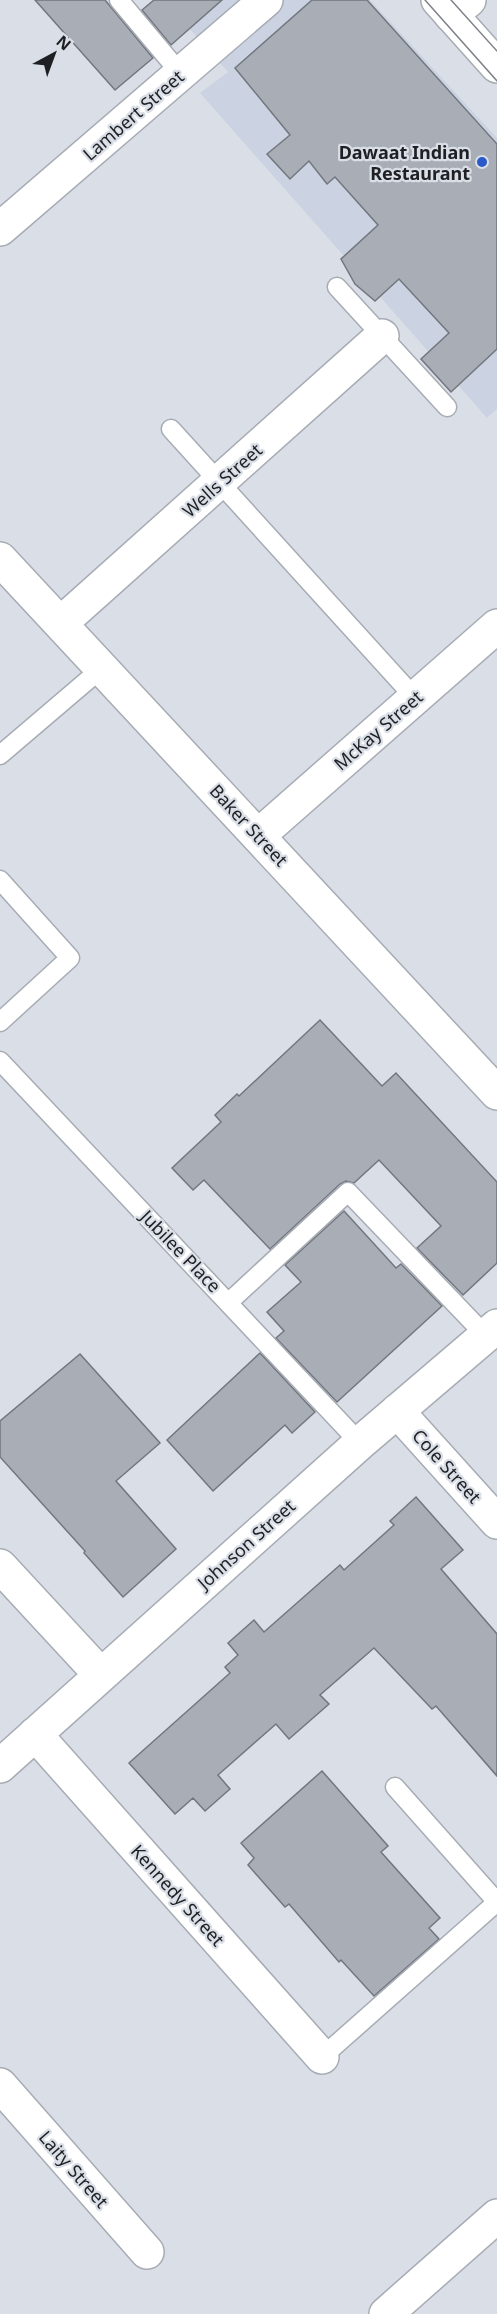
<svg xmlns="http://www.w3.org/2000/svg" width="497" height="2314" font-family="'Noto Sans',sans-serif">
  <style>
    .built { fill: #cbd3e2 }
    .building { fill: #a9aeb6; stroke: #72767e; stroke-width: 1.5 }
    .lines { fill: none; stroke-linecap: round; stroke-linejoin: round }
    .lane-casing { stroke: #a7acb4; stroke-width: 21 }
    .street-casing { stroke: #a7acb4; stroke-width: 36 }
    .secondary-casing { stroke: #a7acb4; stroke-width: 36 }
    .primary-casing { stroke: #a7acb4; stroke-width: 36 }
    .lane { stroke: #fff; stroke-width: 18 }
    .street { stroke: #fff; stroke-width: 33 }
    .secondary { stroke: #fff; stroke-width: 33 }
    .primary { stroke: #fff; stroke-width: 33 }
    .tram { stroke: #7f8288; stroke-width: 1.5 }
    .poi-dot { fill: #2a5ac8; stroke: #dadfe7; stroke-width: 2 }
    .labels { text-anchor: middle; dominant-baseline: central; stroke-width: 4.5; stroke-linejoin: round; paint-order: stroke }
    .street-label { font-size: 18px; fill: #1e2023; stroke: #dadfe7 }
    .poi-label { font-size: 18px; font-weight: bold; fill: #1e2023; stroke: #dadfe7; text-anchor: end }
  </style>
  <rect width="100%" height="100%" fill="#dadfe7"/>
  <path class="built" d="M164,0H370L497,138V409L487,418L200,93L228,72Z"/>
  <path class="building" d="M35,0H105L153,58L115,90Z
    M154,0H222L171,45L142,10Z
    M312,0H367L497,144V349L451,392L421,359L449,333L399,279L375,301L355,284L341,259L378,225L335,177L327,184L309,161L290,179L267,154L290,135L235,68Z
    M320,1020L382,1086L396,1073L497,1182V1263L463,1295L417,1248L441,1226L379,1160L354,1183L346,1181L340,1184L270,1249L204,1180L193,1190L172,1168L221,1122L215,1115L237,1094L239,1096Z
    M344,1211L396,1268L401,1264L442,1306L337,1402L276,1338L284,1331L267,1312L301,1282L285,1265Z
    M260,1353L315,1412L292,1433L285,1425L213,1491L167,1440Z
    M80,1354L160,1443L116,1481L176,1549L123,1597L84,1553L85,1551L0,1457V1421Z
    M416,1497L463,1550L441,1569L497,1634V1776L436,1706L432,1709L374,1648L320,1695L329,1704L289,1739L276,1724L218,1775L230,1789L205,1811L193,1798L175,1814L129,1763L230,1673L225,1667L238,1655L228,1643L254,1620L264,1632L340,1565L344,1570L394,1525L390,1521Z
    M322,1771L388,1846L381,1852L440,1918L429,1928L439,1939L374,1996L341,1960L339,1962L289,1904L285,1907L248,1865L254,1858L241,1843Z"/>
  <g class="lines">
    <g class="lane-casing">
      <path id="lane" d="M119,0L181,74
        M337,287L447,407
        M171,429L415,698
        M0,755L102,668
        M0,880L70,958L0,1022
        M0,1061L360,1443
        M229,1302L348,1192L486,1336
        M395,1787L497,1902
        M322,2057L497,1902"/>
    </g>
    <g class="street-casing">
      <path id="street" d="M451,15L469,0
        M0,229L266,0
        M61,623L382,336
        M259,835L497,626
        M397,1411L497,1522
        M0,1566L100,1674
        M35,1734L322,2057
        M0,1766L360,1443L497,1326
        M0,2085L147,2252
        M386,2314L497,2216"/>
    </g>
    <g class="secondary-casing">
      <path id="secondary" d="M0,559L497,1093"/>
    </g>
    <g class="primary-casing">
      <path id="primary" d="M438,0L497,66"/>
    </g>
    <use href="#lane" class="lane"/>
    <use href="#street" class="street"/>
    <use href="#secondary" class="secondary"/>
    <use href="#primary" class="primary"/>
    <path class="tram" d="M425,0L497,81
      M451,0L497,51"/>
  </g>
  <circle class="poi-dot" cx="482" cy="162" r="6"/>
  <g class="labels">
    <g class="street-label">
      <text transform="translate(133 115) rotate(-41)">Lambert Street</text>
      <text transform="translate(222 480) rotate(-42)">Wells Street</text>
      <text transform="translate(378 730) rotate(-41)">McKay Street</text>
      <text transform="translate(249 825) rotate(47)">Baker Street</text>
      <text transform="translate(181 1251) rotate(46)">Jubilee Place</text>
      <text transform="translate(447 1466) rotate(48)">Cole Street</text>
      <text transform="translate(246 1544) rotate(-42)">Johnson Street</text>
      <text transform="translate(178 1895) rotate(48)">Kennedy Street</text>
      <text transform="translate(74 2169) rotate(49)">Laity Street</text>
    </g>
    <g class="poi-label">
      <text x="470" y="152">Dawaat Indian<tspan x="470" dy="21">Restaurant</tspan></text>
    </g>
  </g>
  <g transform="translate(54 54) rotate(41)" stroke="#dadfe7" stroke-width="4.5" paint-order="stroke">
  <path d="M0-4.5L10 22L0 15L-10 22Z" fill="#1e2023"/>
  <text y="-9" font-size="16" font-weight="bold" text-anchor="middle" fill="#1e2023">N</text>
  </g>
</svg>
